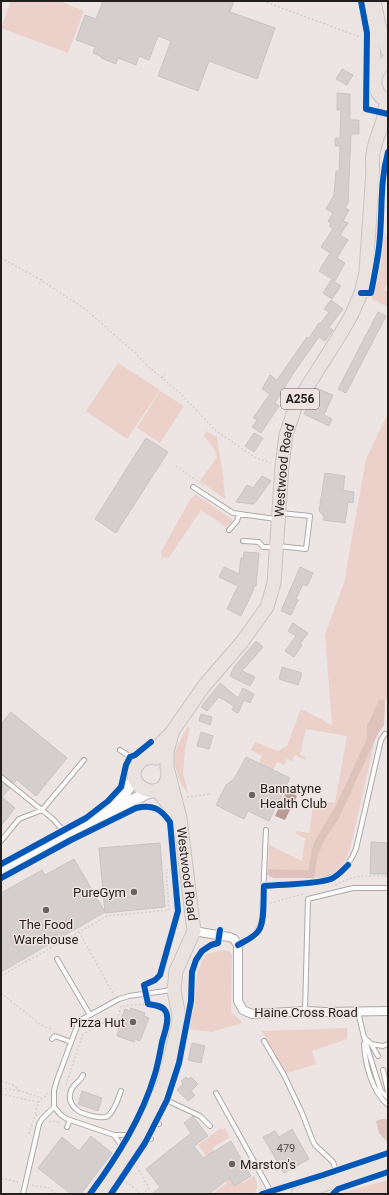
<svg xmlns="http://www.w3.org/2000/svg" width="389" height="1195" font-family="Roboto,sans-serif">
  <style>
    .green { fill: #ebd1ca }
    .forest { fill: #dec3bc }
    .water { fill: #bb9c94 }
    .building { fill: #d4cecd; stroke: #c9c5c4 }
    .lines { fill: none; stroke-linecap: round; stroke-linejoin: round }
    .lane-casing { stroke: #aea9a8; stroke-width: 6 }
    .street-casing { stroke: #aea9a8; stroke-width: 10 }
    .secondary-casing { stroke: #aea9a8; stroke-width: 13 }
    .primary-casing { stroke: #c8c4c4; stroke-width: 15 }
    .path { stroke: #d3d1d0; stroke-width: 1.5; stroke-dasharray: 2 2; stroke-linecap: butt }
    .lane { stroke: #fcfbfb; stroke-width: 4 }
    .street { stroke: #fcfbfb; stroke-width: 8 }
    .secondary { stroke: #fcfbfb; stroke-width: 11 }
    .primary { stroke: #e9e2df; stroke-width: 13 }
    .cycleway-casing { stroke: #efe4e0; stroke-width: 8 }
    .cycleway { stroke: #0057b8; stroke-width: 6 }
    .poi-dot { fill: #696463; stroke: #efe4e0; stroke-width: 1.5 }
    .labels { text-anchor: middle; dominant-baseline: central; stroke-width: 3; stroke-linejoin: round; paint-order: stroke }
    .number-label { font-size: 11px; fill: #504c4b }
    .shield { fill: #efe4e0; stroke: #605a58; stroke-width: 1 }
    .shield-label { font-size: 12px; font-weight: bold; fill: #231f1e }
    .street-label { font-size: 13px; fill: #231f1e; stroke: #efe4e0 }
    .poi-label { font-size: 13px; fill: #231f1e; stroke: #efe4e0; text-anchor: start }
  </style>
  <rect width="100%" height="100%" fill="#ece5e4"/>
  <path class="green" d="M11,1H62V2L84,11L68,53L1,28Z
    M382,234L388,237V281L384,290L388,292V307L372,299Z
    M118,363L160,390L127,439L86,411Z
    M160,391L184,406L160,443L137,428Z
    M388,413V699H385L384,725L380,730L375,740L350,849C342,870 336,873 314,878L318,855L325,839L338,820L367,738L337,803L313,844L308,870L268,869L269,845L302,861L305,838L296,834L297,831L309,833L314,800L335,803L347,736L306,729L300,755L306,757L305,760L295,755L292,761L287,759L284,765L277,762L273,770L259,763L262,756L251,750L255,742L278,751L287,746L301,709L332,725L325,635L344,583L366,459Z
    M206,431L217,437L223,476L225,499L200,481L217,457L215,450L204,436Z
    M196,495L232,519V522L226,527L201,510L168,559L164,557L162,559L161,552L191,498Z
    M187,727L190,728L185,750L183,774L188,793C181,787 173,765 174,756C176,746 183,736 187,727Z
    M223,950L230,952L232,955L231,1012L243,1023L211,1032L188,1029L194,1001L197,972L206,954Z
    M347,1028V1039L312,1051L316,1064L285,1074L262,1031Z
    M221,1128L223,1130L225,1128L230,1137L212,1148L234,1186L241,1182L242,1183L254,1176C258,1183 258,1188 254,1194H212L227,1183L198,1145Z
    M388,1180V1194H337Z"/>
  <path class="forest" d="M385,699L384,725L377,735L338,820L325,839L318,855L314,878H274L269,876L267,874L268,869L308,870L313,844L337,803L367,738V726L379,700Z
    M382,1119H388V1143L379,1133L376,1121Z"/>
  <path class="water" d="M287,790L297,796L285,820L275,816Z"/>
  <path class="building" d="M103,1H234L230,12L275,28L257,79L209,61L198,91L158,76L171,41L158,36L149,60L139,56L136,65L118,58L116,64L101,58L102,57L93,53L95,47L76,40L85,15L96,19Z
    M342,69L353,75L347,85L336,79Z
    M337,93L350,94V120H359V134H351L348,203L345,208L349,210L343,221L348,223L340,235L348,240L337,258L345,263L335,281L319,271L330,253L321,247L333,229L329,226L331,224L328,221L333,213L326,209L334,195L336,171H339L340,146H335V138H340L341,110H337Z
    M331,280L341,286L332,299L323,293Z
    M331,300L343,309L329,327L333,330L325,341L319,337L294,372L275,403L279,406L261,433L252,427L257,420L253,418L270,394L262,389L270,375L277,380L307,337L309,338L319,323L320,324L329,312L324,309Z
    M378,312L386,316L346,393L338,389Z
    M316,388L333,395L324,415L332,419L329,426L304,414Z
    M254,433L263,438L254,452L245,446Z
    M146,438L168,452L116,533L95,519Z
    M325,473L345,476L343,490L354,492L353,503L348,502L345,523L323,520L324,516L319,511Z
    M262,476L271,481L254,504L236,502L247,485L253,488Z
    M244,552L259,553L256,586H254L253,591L241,616L227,609L238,586L219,577L224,567L239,574L241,558L243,559Z
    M300,567L313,573L307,586L303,584L296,599L298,600L291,615L281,611Z
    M293,623L308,633L300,644L302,645L294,657L285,651L296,636L288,631Z
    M256,641L263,647L242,671L255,677L250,686L230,676L234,667Z
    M282,667L302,673L298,685L279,679Z
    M220,683L238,698L243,688L254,694L250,703L244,700L238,713L232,710L234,706L219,697L207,711L201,707Z
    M11,712L67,758L36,796L17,780L14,783L1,774V724Z
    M201,714L212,717L210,725L199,721Z
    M201,732L213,736L209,749L197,746Z
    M246,757L290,778L269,821L248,811L244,819L216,805L226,785L234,779Z
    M1,782L10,788L2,797L15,808L1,826Z
    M371,842L388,843V874H370Z
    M160,843L165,907L105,913L99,848Z
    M74,859L105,912L1,972V893L42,870L45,875Z
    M131,1008L145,1013L144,1016L149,1018L140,1041L135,1039L134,1042L117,1036L119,1028L117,1027L120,1019H121L125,1009L130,1011Z
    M192,1043L205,1046L201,1063L188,1060Z
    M186,1077L188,1079L191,1077L198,1084L191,1091L195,1095L188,1101L177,1090L183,1084L181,1081Z
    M82,1091L102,1098L98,1111L78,1104Z
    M193,1116L208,1136L194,1146L203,1158L231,1141L251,1176L234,1186L229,1178L209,1194H152L160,1187L146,1169L191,1133L184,1123Z
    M292,1129L309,1159L284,1173L263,1137L275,1131L279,1137Z
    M91,1136L112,1153L81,1194H71L38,1168L62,1137L79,1151Z"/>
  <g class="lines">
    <g class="lane-casing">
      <path id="lane" d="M193,487L233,513L276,519
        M229,530L237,521L239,514
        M243,541L259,542L263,547H274
        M278,546L306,549L310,516L281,513
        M120,750L138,762
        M1,777L53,819L67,835
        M1,841L19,819L42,810L84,760
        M264,886C276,885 289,884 302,883C329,881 345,876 356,849L381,740L385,734
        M238,945C252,937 258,935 262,919L266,830
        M57,959L90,1015
        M305,1011L308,899L353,888H388
        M358,1012L364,1037L376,1076L381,1091L388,1098
        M364,1037L371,1044L378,1056
        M52,1039L55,1036L71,1042
        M264,1041L284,1075L302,1113L312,1139L315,1145L333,1162L339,1178
        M364,1044C365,1064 372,1092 388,1105
        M371,1044L383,1046L388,1044
        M383,1070L388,1092
        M83,1075C80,1083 71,1084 70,1095C69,1100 72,1106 76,1109C81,1114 102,1120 108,1116C115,1110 118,1099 121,1091
        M216,1093L272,1194
        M160,1097L200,1116L210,1126
        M54,1107L61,1115L67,1119L114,1135H137
        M153,1114L159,1124
        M67,1127L70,1120
        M114,1135L122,1146L126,1151
        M142,1138L151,1139
        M23,1194L39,1124L42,1119L54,1107V1090L57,1080L79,1021L119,999L129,996L172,990"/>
    </g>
    <g class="street-casing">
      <path id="street" d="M194,931L229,937L234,939L238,945V1001L243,1010L252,1014L305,1011L325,1012L388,1011"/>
    </g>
    <g class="secondary-casing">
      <path id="secondary" d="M112,807L125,793L135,778
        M1,872L68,836L106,814L151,791"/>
    </g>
    <g class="primary-casing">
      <g id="primary">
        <path d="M367,1L366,6L374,55L375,84L377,91L381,97L388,101"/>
        <path d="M374,1L379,26L388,51"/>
        <path d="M375,77L381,66L388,61"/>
        <path id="s1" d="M148,757L172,732L204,686L242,642L267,607L274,583L282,466L286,435L295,408L307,387L338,338L351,316L361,293L366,272L373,170C370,152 378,137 383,120C385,114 386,107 386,101"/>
        <path d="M156,758C150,757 143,758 139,763C119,785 166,808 168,773"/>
        <path d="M157,790L177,815"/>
        <path d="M99,1194L138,1139L152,1112L164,1083L178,1026L179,1017L174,990L176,971L194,931L180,818L167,767V752L172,733"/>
        <path d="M298,1194L388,1162"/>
      </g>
    </g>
    <path class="path" d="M263,1L360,37
      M381,208L388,206
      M380,232L388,236
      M1,258L38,278L85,309L134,352L149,367L181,394L216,431L256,458L271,463
      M39,284L43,277
      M373,293L385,292L388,293
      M162,378L165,374
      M176,466L203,485
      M187,797L211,794
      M335,885C356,874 365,876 388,876
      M270,903L304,894
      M79,932L114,995
      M1,976L107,916L169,910L166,870L175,869
      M1,993L41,1025L53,1030
      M1,1081L13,1085L20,1091L42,1098
      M66,1085L83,1034L110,1019L117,1020L121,1006L148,1004
      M1,1088L19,1091
      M1,1094L38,1102
      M35,1114C37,1106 38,1099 46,1096L47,1093
      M49,1122L52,1121L61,1123
      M29,1134L35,1115H37
      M135,1163L149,1188L142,1194
      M1,1178L18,1182
      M123,1179L141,1194
      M32,1185L49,1188L56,1194"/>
    <use href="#lane" class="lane"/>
    <use href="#street" class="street"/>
    <use href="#secondary" class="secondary"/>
    <use href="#primary" class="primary"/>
    <g class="cycleway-casing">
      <path id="cycleway" d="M361,1L367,33L366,109L388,114
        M361,293H371C374,278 377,263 379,247C383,214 379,185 388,152
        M1,864L86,818L108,801L121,787L126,765L130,757L135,755L151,742
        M1,878L71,840L136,808C153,804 161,809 170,822L178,911L160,975L155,980L144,985L148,1004C154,1005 163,1005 166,1012C170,1020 164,1034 162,1042C160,1053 158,1064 155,1074C142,1118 117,1157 90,1194
        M238,945C245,941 255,937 259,930C265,921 263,897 264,886C283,884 313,885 331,879C338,876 343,870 348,865
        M111,1194L145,1143L167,1100L179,1063L191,1001L192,972L196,960L202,951L211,945L218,943L220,930
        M262,1194L323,1175L388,1153
        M333,1194L338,1189L388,1172"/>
    </g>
    <use href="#cycleway" class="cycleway"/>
  </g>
  <g class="poi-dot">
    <circle cx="252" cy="795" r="4"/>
    <circle cx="134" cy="892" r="4"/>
    <circle cx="46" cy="910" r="4"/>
    <circle cx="133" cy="1022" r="4"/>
    <circle cx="232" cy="1164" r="4"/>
  </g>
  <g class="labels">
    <g class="number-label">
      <text x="286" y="1148">479</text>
    </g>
    <rect class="shield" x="281" y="389" width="38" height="20" rx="3"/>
    <g class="shield-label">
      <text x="300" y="399">A256</text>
    </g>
    <g class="street-label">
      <text stroke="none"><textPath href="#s1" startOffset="330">Westwood Road</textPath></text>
      <text transform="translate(187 874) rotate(83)">Westwood Road</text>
      <text x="306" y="1012">Haine Cross Road</text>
    </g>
    <g class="poi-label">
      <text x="260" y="788">Bannatyne<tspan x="260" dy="15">Health Club</tspan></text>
      <text x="126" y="892" text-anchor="end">PureGym</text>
      <text x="46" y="924" text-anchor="middle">The Food<tspan x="46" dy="15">Warehouse</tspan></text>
      <text x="125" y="1022" text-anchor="end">Pizza Hut</text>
      <text x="240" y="1164">Marston's</text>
    </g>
  </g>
  <rect width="389" height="1195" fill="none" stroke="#231f1e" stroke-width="4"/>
</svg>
